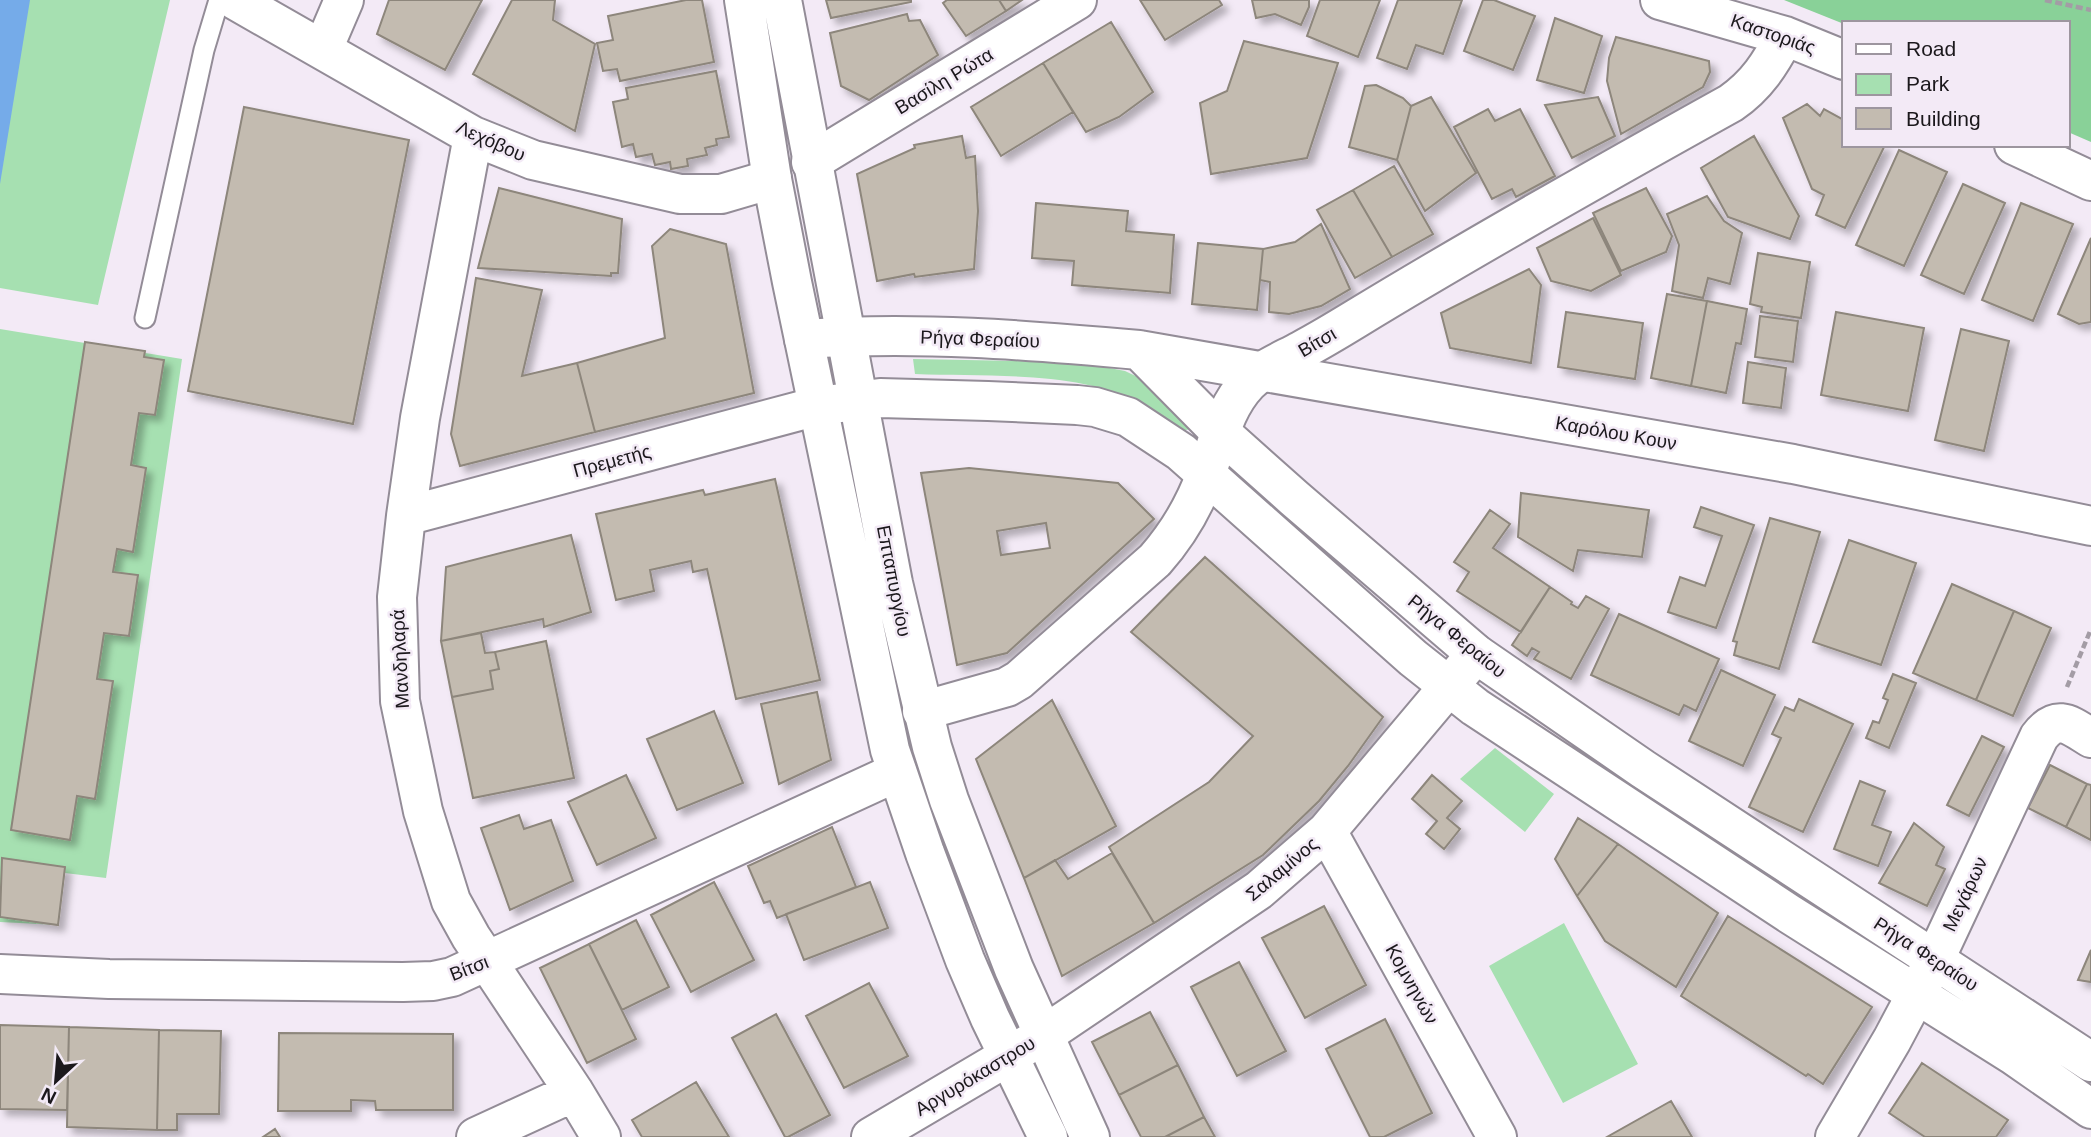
<svg xmlns="http://www.w3.org/2000/svg" width="2091" height="1137" font-family="Helvetica,sans-serif">
  <style>
    .green { fill: #a6e0b1 }
    .forest { fill: #89d198 }
    .water { fill: #75abe9 }
    .building { fill: #c3bbb0; stroke: #8d867b; stroke-width: 2; fill-rule: evenodd; filter: url(#shadow) }
    .lines { fill: none; stroke-linecap: round; stroke-linejoin: round }
    .service-casing { stroke: #938c97; stroke-width: 23 }
    .minor-casing { stroke: #938c97; stroke-width: 42 }
    .tertiary-casing { stroke: #938c97; stroke-width: 42 }
    .secondary-casing { stroke: #938c97; stroke-width: 42 }
    .path { stroke: #a39ca5; stroke-width: 4.5; stroke-dasharray: 7 3.5; stroke-linecap: butt }
    .service { stroke: #fff; stroke-width: 19 }
    .minor { stroke: #fff; stroke-width: 38 }
    .tertiary { stroke: #fff; stroke-width: 38 }
    .secondary { stroke: #fff; stroke-width: 38 }
    .labels { text-anchor: middle; dominant-baseline: central; stroke-width: 5; stroke-linejoin: round; paint-order: stroke }
    .street-label { font-size: 19px; fill: #1b181c; stroke: #f3eaf6 }
  </style>
  <defs>
    <filter id="shadow"><feDropShadow dx="6" dy="6" stdDeviation="3.5" flood-color="#0004"/></filter>
  </defs>
  <rect width="100%" height="100%" fill="#f3eaf6"/>
  <path class="green" d="M0,0H170L98,305L0,288Z
    M0,329L182,359L106,878L65,873L58,925L0,922Z
    M913,359L1063,362L1089,364L1125,371L1142,379L1192,429L1180,431C1169,421 1159,412 1146,405C1081,370 987,377 915,374Z
    M1495,748L1554,794L1525,832L1460,779Z
    M1564,923L1638,1064L1563,1103L1489,966Z"/>
  <path class="forest" d="M1784,0H2091V142L2068,132V23L1844,24Z"/>
  <path class="water" d="M0,0H30L0,184Z"/>
  <path class="building" d="M389,0H482L445,70L377,34Z
    M512,0H555L553,20L595,44L575,131L473,74Z
    M686,0H702L714,62L620,81L617,69L603,71L597,43L613,40L608,16Z
    M826,0H911V2L831,18Z
    M947,0H999L1006,11L966,36L943,3Z
    M999,0H1022L1006,11Z
    M1140,0H1219L1222,5L1165,40Z
    M1252,0H1309V7L1301,25L1275,14L1256,18Z
    M1320,0H1380L1358,57L1307,36Z
    M1398,0H1462L1443,54L1416,45L1407,69L1377,58Z
    M1483,0H1494L1535,16L1513,70L1464,51Z
    M907,14L909,21L920,20L938,55L869,100L841,86L830,33Z
    M1555,18L1602,36L1584,93L1537,80Z
    M1111,22L1153,92L1119,117L1086,132L1043,63Z
    M1616,37L1709,61L1710,72L1703,87L1621,134L1607,81L1609,58Z
    M1244,41L1338,63L1307,158L1211,174L1200,103L1227,91Z
    M1043,63L1073,112L1001,156L971,107Z
    M716,71L729,137L716,139L717,145L705,148L707,155L687,159L688,166L671,169L670,162L655,165L652,154L636,157L633,144L622,147L613,102L628,99L626,88Z
    M1376,85L1403,98L1411,106L1397,160L1349,147L1365,86Z
    M1431,97L1476,173L1425,211L1397,160L1411,106Z
    M1598,97L1615,136L1572,158L1545,105Z
    M1807,104L1820,116L1824,109L1844,120V145H1885L1845,228L1816,215L1824,195L1812,189L1783,118Z
    M244,107L409,140L353,424L188,391Z
    M1488,109L1495,121L1520,109L1555,176L1516,197L1512,189L1492,199L1454,127Z
    M962,136L966,158L975,156L978,211L974,269L915,277L914,274L877,281L857,174L915,148L914,145Z
    M1754,136L1799,216L1790,239L1728,217L1701,168Z
    M1899,150L1947,172L1904,266L1856,245Z
    M1394,166L1433,234L1392,257L1353,190Z
    M1963,184L2005,203L1964,294L1921,275Z
    M499,188L622,219L618,273H611V276L478,268Z
    M1646,188L1672,236L1666,252L1621,271L1593,213Z
    M1353,190L1392,257L1355,278L1317,210Z
    M1707,196L1724,221L1742,233L1730,284L1708,278L1703,298L1672,291L1679,245L1667,214Z
    M1036,203L1128,211L1126,231L1174,235L1170,293L1072,285L1074,261L1032,258Z
    M2021,203L2073,224L2033,321L1982,300Z
    M1593,218L1621,275L1591,291L1551,281L1537,248Z
    M1321,224L1350,289L1321,306L1289,314L1269,312L1270,282L1260,280L1263,249L1295,242Z
    M670,229L726,244L754,393L595,432L577,363L665,338L652,246Z
    M2091,238V322L2079,324L2058,314Z
    M1198,243L1263,249L1257,310L1192,304Z
    M1758,253L1810,262L1801,318L1761,312L1762,307L1750,304Z
    M1529,269L1541,285L1531,363L1450,348L1441,313Z
    M476,278L542,290L522,376L577,363L595,432L460,466L451,434Z
    M1667,294L1707,301L1691,386L1651,378Z
    M1707,301L1747,309L1741,344L1736,343L1726,393L1691,386Z
    M1566,312L1643,323L1635,379L1558,367Z
    M1836,312L1924,328L1908,411L1821,395Z
    M1760,316L1798,321L1793,362L1755,357Z
    M1961,329L2009,341L1984,451L1935,440Z
    M85,342L145,351L144,357L164,360L155,415L139,413L131,465L146,468L133,552L117,549L113,572L138,575L129,636L104,633L97,679L113,681L95,799L77,796L70,840L11,830Z
    M1748,362L1786,368L1781,408L1743,403Z
    M969,468L1118,483L1154,519L1007,653L957,665L921,473ZM1046,523L1050,548L1001,555L997,531Z
    M775,479L820,680L736,699L707,569L693,572L691,561L650,570L654,591L616,600L596,514L703,490L705,495Z
    M1521,493L1649,510L1642,557L1578,550L1573,571L1518,537Z
    M1701,507L1754,525L1716,628L1668,612L1680,577L1705,586L1722,536L1694,527Z
    M1490,510L1510,524L1493,548L1550,587L1521,632L1457,591L1469,572L1454,562Z
    M1770,518L1820,532L1779,669L1734,655L1737,642L1733,641Z
    M571,535L591,612L544,627L543,619L441,641L446,567Z
    M1849,540L1916,563L1881,665L1813,642Z
    M1205,557L1383,717L1348,766L1319,801L1263,855L1154,923L1109,847L1209,782L1253,736L1131,632Z
    M1952,584L2014,611L1976,700L1913,673Z
    M1550,587L1572,602L1571,604L1578,608L1586,596L1609,609L1571,679L1534,659L1539,652L1532,648L1527,656L1512,645Z
    M2014,611L2051,628L2013,716L1976,700Z
    M1619,614L1719,659L1696,711L1684,705L1679,715L1591,675Z
    M481,633L485,653L495,652L499,669L490,671L493,689L452,697L441,641Z
    M546,641L574,778L473,798L452,697L493,689L490,671L499,669L495,652Z
    M1721,670L1775,695L1743,766L1689,741Z
    M1893,674L1916,683L1889,748L1866,738L1873,721L1879,723L1888,700L1883,698Z
    M817,692L831,760L779,784L761,704Z
    M1799,699L1853,724L1803,832L1749,807L1781,738L1772,734L1785,707L1794,711Z
    M1052,700L1116,826L1024,878L976,759Z
    M714,711L743,783L677,810L647,739Z
    M1982,736L2004,747L1969,816L1947,805Z
    M2050,765L2087,784L2066,827L2028,808Z
    M626,775L656,838L597,865L568,802Z
    M1432,775L1462,801L1447,818L1460,829L1444,849L1426,834L1437,821L1412,799Z
    M1860,781L1885,791L1872,825L1891,832L1878,866L1834,849Z
    M2087,784L2091,785V840L2066,827Z
    M519,815L524,829L551,820L573,881L510,910L481,828Z
    M1578,818L1618,844L1577,896L1555,859Z
    M1914,823L1944,847L1936,865L1945,869L1927,906L1879,883Z
    M832,827L856,887L777,918L770,901L764,903L748,866Z
    M1618,844L1718,913L1676,987L1605,941L1577,896Z
    M1112,853L1154,923L1062,976L1024,878L1055,860L1068,879Z
    M2,858L65,867L58,925L0,917Z
    M714,882L754,960L691,992L651,915Z
    M870,882L888,928L804,960L786,914Z
    M1324,906L1366,985L1305,1018L1262,938Z
    M1728,916L1872,1007L1823,1084L1808,1074L1806,1076L1681,996Z
    M636,920L669,987L622,1010L589,944Z
    M589,944L636,1039L587,1063L540,968Z
    M2091,950V982L2078,980Z
    M1239,962L1286,1051L1237,1076L1191,987Z
    M869,983L908,1056L844,1088L806,1016Z
    M1150,1012L1178,1065L1119,1095L1092,1042Z
    M776,1014L830,1115L788,1137H785L732,1038Z
    M1385,1019L1432,1113L1384,1137H1370L1326,1049Z
    M0,1025L69,1027L67,1110L0,1109Z
    M69,1027L159,1030L157,1130L67,1127Z
    M159,1030L221,1031L219,1114H177V1130H157Z
    M279,1033L453,1034V1110H376L375,1101L351,1100V1111H278Z
    M1922,1063L2008,1120L1996,1137H1925L1889,1113Z
    M1178,1065L1204,1117L1165,1137H1141L1119,1095Z
    M696,1082L729,1137H642L632,1120Z
    M1671,1101L1692,1137H1607Z
    M1204,1117L1215,1137H1165Z
    M275,1129L280,1137H263Z"/>
  <g class="lines">
    <g class="service-casing">
      <path id="service" d="M145,318L204,50L219,0"/>
    </g>
    <g class="minor-casing">
      <path id="minor" d="M235,0L473,136L533,160L680,194H721L772,179
        M1660,0L1785,36L1844,60
        M323,49L344,0
        M473,136L420,418L406,516L397,597L400,701L423,811L451,901L471,937L574,1092L601,1137
        M2014,145L2091,181
        M811,162L1077,0
        M406,516L818,406
        M922,711L1007,687L1019,680L1155,560C1178,534 1194,507 1206,474C1218,443 1224,408 1248,383C1263,368 1284,360 1302,350C1321,340 1339,329 1357,318C1480,243 1605,173 1731,103C1757,85 1770,64 1785,36
        M1327,831L1497,1137
        M0,974L109,979L403,982L433,981L452,977L897,772
        M476,1137L574,1092
        M871,1137L1044,1035L1259,890L1327,831L1476,654
        M1835,1137L1892,1040L1935,959L2039,737C2057,713 2070,725 2091,738"/>
    </g>
    <g class="tertiary-casing">
      <path id="tertiary" d="M804,339C916,331 1028,340 1139,350L1220,432L1294,498L1476,654L1643,769L2091,1062
        M1139,350L1793,464L2091,526
        M818,406L880,398L988,401L1077,405L1095,407L1128,417L1181,452L1413,658L1475,707L1788,913L2013,1055L2091,1109"/>
    </g>
    <g class="secondary-casing">
      <path id="secondary" d="M744,0L772,179L792,282L890,750L925,853L965,960L990,1018L1048,1137
        M782,0L893,583L932,747L949,800L1014,969L1090,1137"/>
    </g>
    <path class="path" d="M2045,0L2091,10
      M2067,687L2091,629"/>
    <use href="#service" class="service"/>
    <use href="#minor" class="minor"/>
    <use href="#tertiary" class="tertiary"/>
    <use href="#secondary" class="secondary"/>
  </g>
  <g class="labels">
    <g class="street-label">
      <text transform="translate(1773 34) rotate(19)">Καστοριάς</text>
      <text transform="translate(944 81) rotate(-31)">Βασίλη Ρώτα</text>
      <text transform="translate(491 141) rotate(24)">Λεχόβου</text>
      <text transform="translate(980 339) rotate(2)">Ρήγα Φεραίου</text>
      <text transform="translate(1317 342) rotate(-30)">Βίτσι</text>
      <text transform="translate(1616 433) rotate(10)">Καρόλου Κουν</text>
      <text transform="translate(612 461) rotate(-15)">Πρεμετής</text>
      <text transform="translate(894 581) rotate(79)">Επταπυργίου</text>
      <text transform="translate(1457 636) rotate(39)">Ρήγα Φεραίου</text>
      <text transform="translate(400 659) rotate(-93)">Μανδηλαρά</text>
      <text transform="translate(1282 869) rotate(-40)">Σαλαμίνος</text>
      <text transform="translate(1965 894) rotate(-65)">Μεγάρων</text>
      <text transform="translate(1926 954) rotate(33)">Ρήγα Φεραίου</text>
      <text transform="translate(469 968) rotate(-21)">Βίτσι</text>
      <text transform="translate(1412 984) rotate(61)">Κομνηνών</text>
      <text transform="translate(975 1076) rotate(-31)">Αργυρόκαστρου</text>
    </g>
  </g>
  <rect x="1842" y="21" width="228" height="126" fill="#f3eaf6" stroke="#9d969f" stroke-width="2"/>
  <rect x="1856" y="44" width="35" height="10" fill="#ffffff" stroke="#9d969f" stroke-width="2"/>
  <text x="1906" y="56" font-size="21" fill="#1b181c">Road</text>
  <rect x="1856" y="74" width="35" height="21" fill="#a6e0b1" stroke="#9d969f" stroke-width="2"/>
  <text x="1906" y="91" font-size="21" fill="#1b181c">Park</text>
  <rect x="1856" y="108" width="35" height="21" fill="#c3bbb0" stroke="#9d969f" stroke-width="2"/>
  <text x="1906" y="126" font-size="21" fill="#1b181c">Building</text>
  <g transform="translate(56 1081) rotate(206)" stroke="#f3eaf6" stroke-width="5" paint-order="stroke">
  <path d="M0-5L12 26L0 18L-12 26Z" fill="#1b181c"/>
  <text y="-10" font-size="19" font-weight="bold" text-anchor="middle" fill="#1b181c">N</text>
  </g>
</svg>
